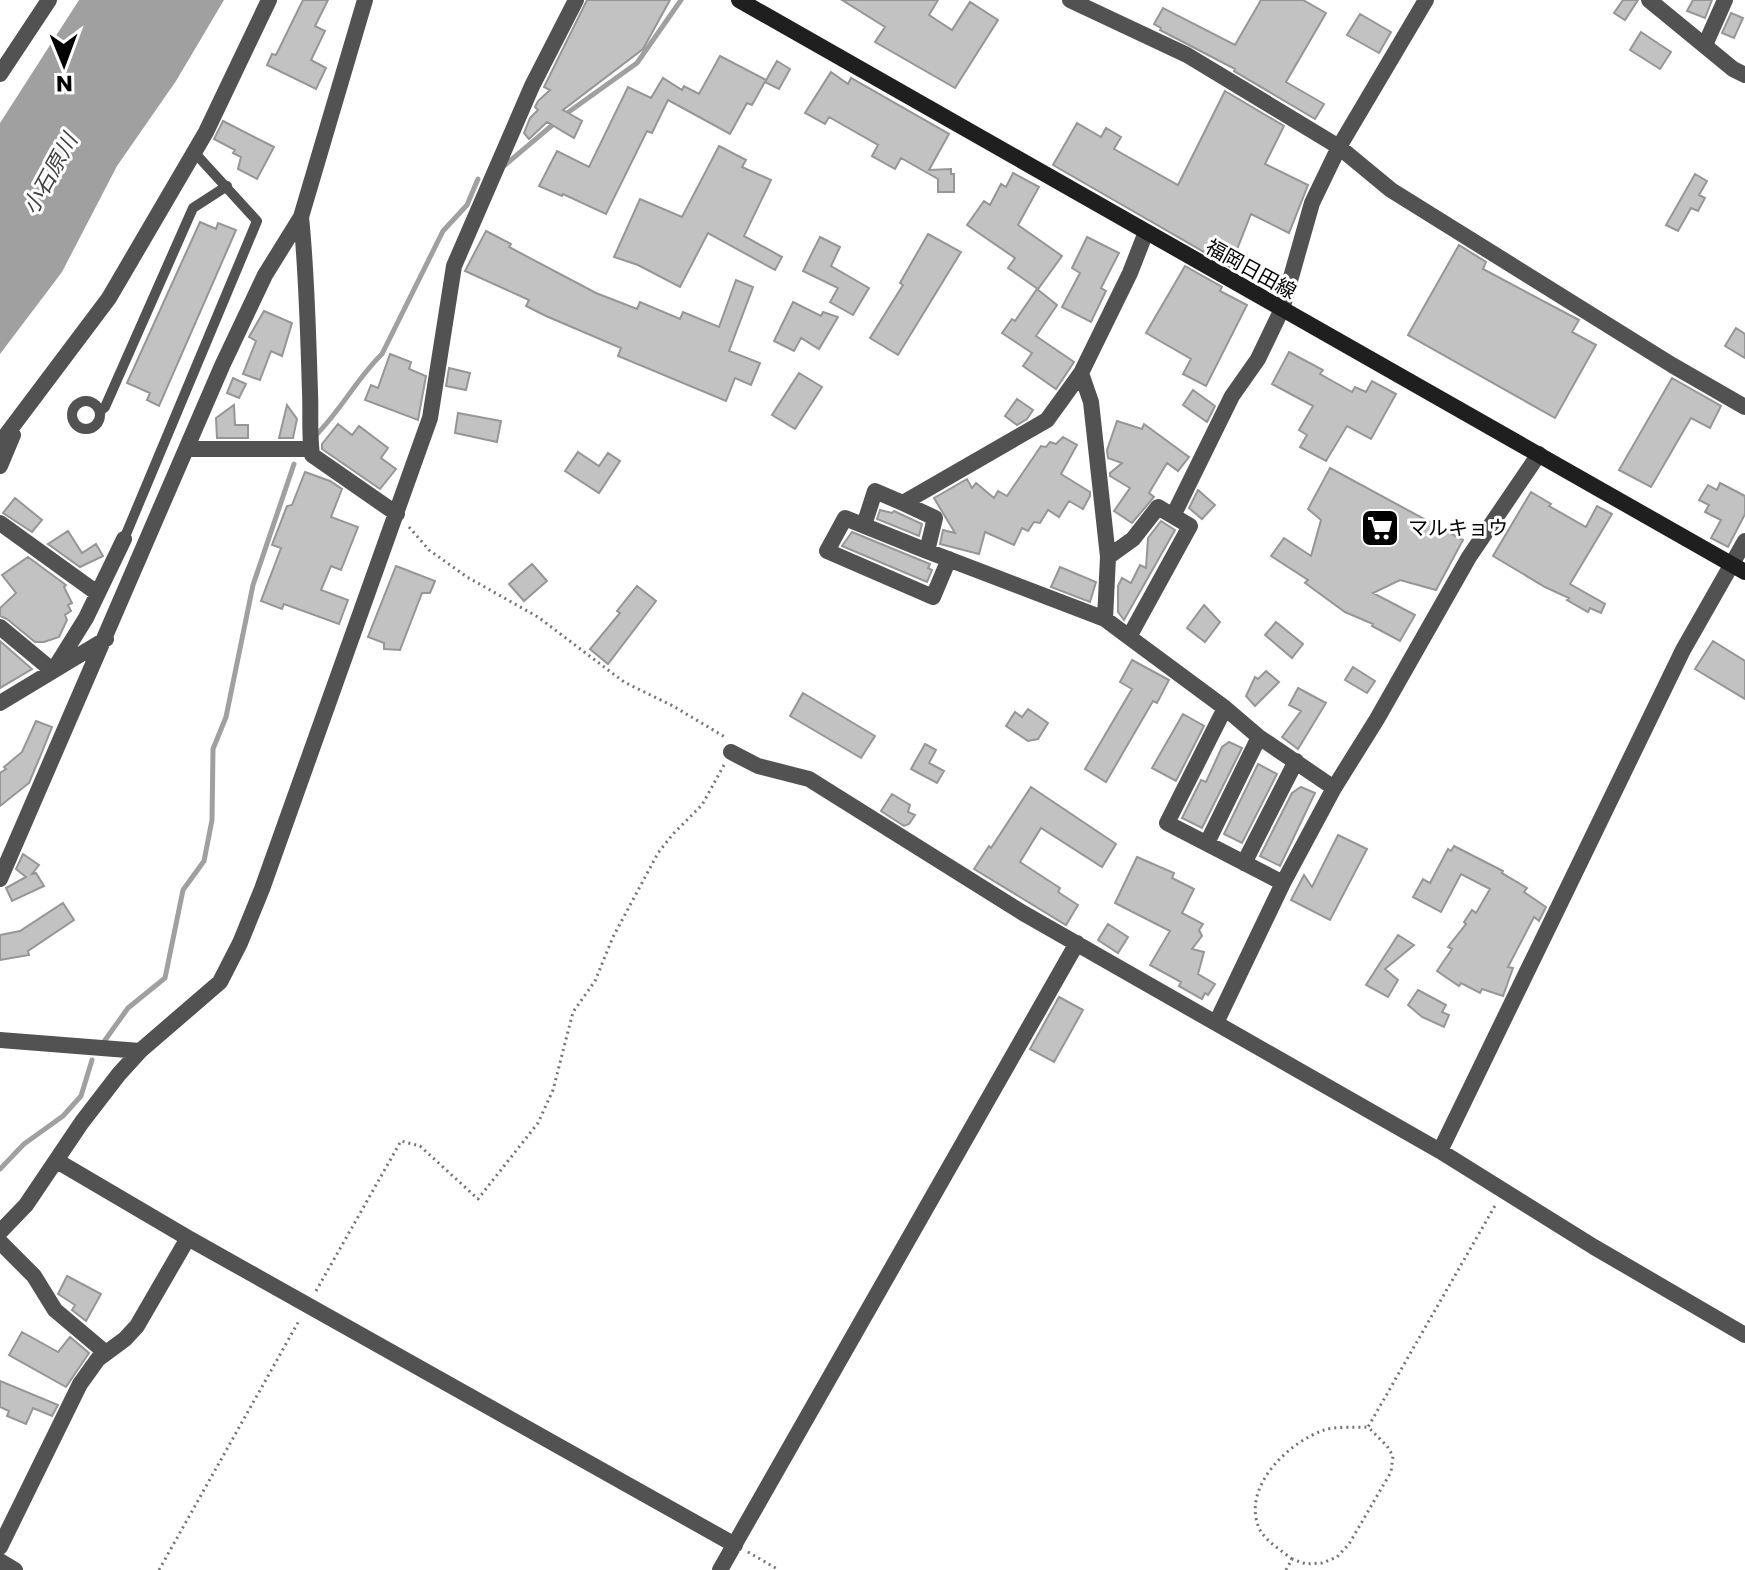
<svg xmlns="http://www.w3.org/2000/svg" width="1745" height="1570" font-family="Poppins,'Noto Sans JP',sans-serif">
  <style>
    .water { fill: #a0a0a0 }
    .lines { fill: none; stroke-linecap: round; stroke-linejoin: round }
    .stream { stroke: #a0a0a0; stroke-width: 5 }
    .building { fill: #c2c2c2; stroke: #969696; stroke-width: 2 }
    .path { stroke: #747474; stroke-width: 3; stroke-dasharray: 2 4; stroke-linecap: butt }
    .lane { stroke: #525252; stroke-width: 10 }
    .street { stroke: #525252; stroke-width: 16 }
    .secondary { stroke: #1f1f1f; stroke-width: 16 }
    .labels { text-anchor: middle; dominant-baseline: central; stroke-width: 6; stroke-linejoin: round; paint-order: stroke }
    .street-label { font-size: 20px; fill: #000; stroke: #fff }
    .poi-label { font-size: 20px; fill: #000; stroke: #fff; text-anchor: start }
    .water-label { font-size: 22px; font-style: italic; fill: #414141; stroke: #fff }
  </style>
  <rect width="100%" height="100%" fill="#fff"/>
  <path class="water" d="M79,0H224L176,81L117,166L62,272L0,354V123Z"/>
  <g class="lines">
    <path class="stream" d="M563,116L637,63L681,0
      M505,165L556,122
      M316,435C342,409 357,378 382,354L443,231L467,205L478,179
      M103,1043L128,1008L165,978L183,890L204,861L212,820L213,749L226,717L253,585L294,464
      M0,1169L24,1144L63,1116L81,1096L92,1060"/>
  </g>
  <path class="building" d="M303,0H328L315,26L325,31L311,60L326,68L316,89L267,65L272,54L276,55Z
    M587,0H670L643,49L563,110L582,121L574,138L547,122L529,139L524,133L530,118L538,110L535,107L538,101L550,90L544,87Z
    M842,0H938L929,15L952,30L970,2L998,20L955,88L875,42L885,27Z
    M1261,0H1303L1326,13L1286,82L1324,104L1315,119L1234,71L1235,69L1160,30L1161,28L1154,24L1163,8L1235,45Z
    M1623,0H1638L1625,20L1614,13Z
    M1693,0H1712L1705,18L1687,11Z
    M1731,13L1743,18L1734,38L1722,33Z
    M1360,14L1391,32L1379,53L1347,35Z
    M1641,32L1671,52L1660,69L1630,50Z
    M720,56L766,80L752,105L747,103L730,134L668,100L652,133L647,131L606,214L563,194L562,196L539,186L557,151L589,167L628,87L651,98L663,78L682,90L684,86L699,94Z
    M777,61L790,69L779,89L765,82Z
    M831,72L848,84L851,78L949,134L929,170L951,169V174H954V192H938V179L901,158L895,169L872,156L878,145L829,117L825,124L805,113Z
    M1225,91L1284,126L1265,164L1308,185L1289,233L1251,214L1230,267L1053,165L1077,123L1101,137L1106,128L1121,137L1114,149L1178,185Z
    M223,121L274,147L257,179L238,169L241,157L233,153L235,150L214,139Z
    M719,146L746,160L742,167L771,180L744,236L782,257L775,270L708,233L680,287L638,265L614,257L640,199L682,217Z
    M1013,173L1039,187L1018,225L1062,256L1038,289L1008,268L1015,258L967,225L984,201L990,205L1001,184L1006,187Z
    M1695,174L1707,181L1699,195L1705,198L1698,211L1691,208L1678,231L1666,225Z
    M200,222L216,229L218,223L236,230L159,406L147,400L150,393L127,383Z
    M486,231L511,244L509,247L596,293L637,309L640,302L680,319L683,312L719,327L736,280L753,287L729,351L760,363L751,385L735,378L726,401L618,356L621,348L546,316L526,306L529,300L465,271Z
    M928,234L961,252L898,355L870,338L903,285L900,283Z
    M820,237L840,247L831,266L869,288L853,315L830,302L838,288L803,271Z
    M1087,237L1119,253L1101,288L1106,291L1091,322L1062,307L1080,273L1072,268Z
    M1459,245L1486,262L1483,269L1579,320L1572,332L1596,345L1555,418L1408,335Z
    M1185,266L1222,287L1220,291L1247,305L1206,386L1183,374L1191,359L1146,333Z
    M1037,289L1057,305L1036,336L1074,362L1056,389L1023,366L1032,353L1002,333L1012,319L1015,321Z
    M793,302L821,316L823,312L838,317L819,349L801,338L794,351L774,341Z
    M264,311L292,323L282,356L271,351L260,380L243,374L256,341L249,337Z
    M1736,328L1745,334V358L1725,346Z
    M1289,352L1323,370L1320,374L1352,392L1355,387L1366,392L1372,381L1396,394L1371,439L1347,426L1326,461L1300,447L1307,435L1299,430L1313,406L1272,384Z
    M390,354L411,362L409,369L426,376L418,420L365,400L371,385L378,388Z
    M449,368L470,373L466,390L446,386Z
    M799,373L822,387L795,429L772,415Z
    M233,378L246,384L239,398L227,393Z
    M1672,378L1721,406L1710,428L1691,418L1651,487L1619,470Z
    M1193,390L1215,406L1207,422L1183,405Z
    M1017,399L1033,410L1027,419L1017,425L1005,416Z
    M234,405L235,425H248V438H217L216,418Z
    M287,405L297,419L293,438H279Z
    M458,413L501,421L497,442L455,433Z
    M1117,421L1142,429L1144,424L1189,457L1178,471L1167,463L1149,493L1154,497L1132,523L1114,511L1130,488L1110,476V473L1122,463L1108,458L1107,450Z
    M338,424L352,435L359,426L388,448L381,458L396,469L380,489L322,449V444Z
    M1063,437L1077,445L1061,474L1090,492V496L1083,509L1069,501L1059,517L1048,510L1040,523L1034,522L1028,531L1022,528L1014,545L985,532L979,554L940,544L943,530L955,533L934,498L967,479L972,488L976,483L994,498L998,491L1007,496L1041,446L1046,447L1050,442L1056,444Z
    M578,452L599,466L608,453L620,461L599,493L565,471Z
    M1330,468L1463,540L1436,590L1400,580L1373,593L1415,615L1400,641L1372,626L1373,624L1345,612L1305,583L1308,580L1271,556L1284,538L1311,556L1321,520L1308,509Z
    M305,472L330,481L342,489L331,517L358,527L341,570L331,566L321,590L348,600L339,624L284,604L282,609L261,601L281,548L272,545L287,506L292,505Z
    M1720,483L1745,496V514L1728,547L1711,538L1721,520L1705,512L1709,505L1699,500L1708,485L1717,490Z
    M1198,490L1215,505L1202,519L1189,508Z
    M1531,492L1551,504L1549,506L1586,527L1597,506L1612,514L1570,584L1605,604L1601,613L1590,608L1588,612L1567,600L1569,598L1545,587L1493,556Z
    M15,498L42,520L32,532L3,513Z
    M880,510L892,513L894,511L922,524L919,536L877,519Z
    M1161,521L1175,530L1124,620L1118,612V586L1122,578L1131,583L1140,565L1146,568L1148,538Z
    M68,531L82,553L96,544L103,556L80,567L48,544Z
    M852,532L930,564L928,568L932,570L927,582L842,546Z
    M28,557L66,585L64,587L72,603L68,605L71,611L65,615L67,620L59,637L44,642H35L7,619L0,616V608L16,593L2,575Z
    M532,564L547,581L524,601L509,584Z
    M396,566L435,581L430,593H422L400,650L384,649V643L368,637Z
    M1060,567L1096,582L1090,602L1051,587Z
    M637,586L656,601L608,664L590,649L620,613L617,611Z
    M1204,605L1220,622L1205,642L1187,628Z
    M1276,622L1303,644L1292,658L1265,635Z
    M0,641L32,669L0,688Z
    M1713,641L1745,661V699L1695,669Z
    M1132,660L1169,680L1157,703L1153,701L1106,782L1085,769L1132,689L1120,682Z
    M1353,667L1375,681L1367,693L1345,680Z
    M1266,671L1279,682L1255,706L1246,696L1255,677L1258,679Z
    M1298,688L1326,703L1298,749L1282,737L1301,711L1289,705Z
    M803,693L875,736L861,758L790,716Z
    M1028,709L1048,723L1038,739L1028,741L1006,726L1015,712L1022,717Z
    M1183,714L1204,726L1176,781L1152,768Z
    M36,721L52,727L42,752L29,783L0,806V773L6,769L4,767L22,752Z
    M1229,742L1242,748L1202,828L1182,818L1201,780L1206,782L1222,747Z
    M925,744L936,750L929,763L944,771L937,783L911,769Z
    M1258,764L1277,774L1242,843L1224,834Z
    M1031,787L1116,844L1102,867L1041,828L1020,862L1060,888L1058,892L1078,905L1066,925L974,869L989,846L991,848Z
    M1301,787L1315,793L1280,866L1260,856L1292,793Z
    M892,794L910,805L908,812L915,815L909,824L904,826L881,811Z
    M1338,835L1367,849L1330,920L1291,900L1304,875L1312,887Z
    M1454,846L1503,871L1502,873L1527,888L1524,892L1546,907L1539,921L1534,917L1508,967L1513,968L1503,996L1482,989L1480,993L1461,983L1459,986L1437,971L1452,949L1448,947L1466,924L1464,922L1472,910L1476,913L1490,889L1461,874L1441,912L1413,897L1423,879L1430,883L1448,849L1451,851Z
    M23,854L39,865L32,874L36,873L44,886L12,901L6,888L26,877L16,869Z
    M1137,857L1174,873L1172,878L1194,889L1182,913L1203,924L1199,930L1202,936L1192,949L1204,952L1198,974L1215,984L1208,995L1205,993L1202,999L1179,986L1181,982L1150,965L1170,931L1115,903Z
    M63,903L74,920L28,951L29,955L0,960V935L20,931Z
    M1108,924L1128,937L1118,953L1098,940Z
    M1398,935L1414,945L1385,969L1398,980L1388,997L1366,985Z
    M1418,990L1446,1005L1442,1012L1449,1015L1444,1027L1422,1017L1408,1005Z
    M1059,997L1083,1010L1054,1062L1030,1049Z
    M67,1276L101,1294L86,1321L72,1310L75,1305L58,1294Z
    M22,1332L58,1352L70,1337L89,1353L66,1387L9,1355Z
    M0,1381L58,1405L52,1416L33,1408L26,1424L7,1416L9,1411L0,1407Z"/>
  <g class="lines">
    <path class="path" d="M409,527L429,550L467,577L538,617L624,682L673,706L725,737
      M316,1291L401,1141L420,1146L478,1199L538,1123L553,1090L573,1012L595,981L613,937L658,853L673,834L702,805L724,765
      M748,1552L779,1570
      M1292,1559C1282,1551 1266,1541 1260,1530C1240,1489 1287,1443 1324,1430C1336,1426 1354,1428 1368,1427
      M159,1570L300,1319
      M1286,1570L1292,1559L1306,1564L1322,1563L1337,1557L1349,1544L1391,1472L1393,1456L1387,1446L1368,1427L1496,1204"/>
    <path class="lane" d="M72 415a14 14 0 1 1 28 0a14 14 0 1 1-28 0Z
      M100,411L105,407L193,208L227,186
      M124,539L257,221L194,152"/>
    <path class="street" d="M1070,0L1187,55L1339,147L1391,190L1672,365L1745,407
      M1649,0L1733,69L1745,75
      M1705,45L1725,0
      M0,74L49,0
      M301,217C307,275 308,333 310,392C311,413 309,433 312,455L397,514
      M1081,373L1047,420L903,503L935,518L927,551L1105,619L1108,557L1091,402L1081,373L1130,273L1146,232
      M0,443L109,298L206,132L269,0
      M187,449H311
      M0,466L13,435
      M1173,516L1232,396L1258,359L1282,309L1312,203L1339,147L1426,0
      M0,523L97,593
      M864,525L875,491L903,503
      M927,551L845,518L827,551L933,597L949,559
      M1105,619L1129,637L1190,526L1158,507L1133,539L1108,557
      M0,627L53,671L86,618L124,539
      M1129,637L1225,708L1259,737L1334,788L1377,719L1469,557L1539,454
      M0,703L106,639
      M1225,708L1167,823L1283,883L1334,788
      M731,752L758,766L809,779L1023,913L1440,1151L1594,1247L1745,1335
      M1207,843L1259,737
      M1244,863L1296,761
      M0,879L222,366L265,275L301,217L365,0
      M1216,1023L1283,883
      M0,1040L140,1051
      M1440,1151L1683,650L1745,541
      M57,1161L188,1238L735,1545
      M0,1232L26,1205L82,1122L119,1074L140,1051L220,982L240,943L262,889L430,418L454,266L532,86L576,0
      M0,1242L34,1276L55,1310L106,1353
      M0,1547L80,1384L98,1359L125,1339L137,1326L188,1238
      M0,1561L15,1570
      M720,1570L1077,943"/>
    <path class="secondary" d="M739,0L1745,572"/>
  </g>
  <defs>
    <g id="supermarket-square" transform="scale(2)"><rect x="-9" y="-9" width="18" height="18" rx="4" fill="#000" stroke="#fff"/><path d="M-6-5.5h2.5l.6 2H6L4.5 2H-2.5L-4.4-4H-6ZM-1.5 3.2a1.3 1.3 0 1 0 .1 0ZM3 3.2a1.3 1.3 0 1 0 .1 0Z" fill="#fff"/></g>
  </defs>
  <g fill-rule="evenodd">
    <use href="#supermarket-square" x="1380" y="528"/>
  </g>
  <g class="labels">
    <g class="street-label">
      <text transform="translate(1251 269) rotate(29)">福岡日田線</text>
    </g>
    <g class="poi-label">
      <text x="1408" y="528">マルキョウ</text>
    </g>
    <g class="water-label">
      <text transform="translate(50 174) rotate(-61)">小石原川</text>
    </g>
  </g>
  <g transform="translate(64 64) rotate(179)" stroke="#ffffff" stroke-width="6" paint-order="stroke">
  <path d="M0-6L14 30L0 20L-14 30Z" fill="#000000"/>
  <text y="-12" font-size="22" font-weight="bold" text-anchor="middle" fill="#000000">N</text>
  </g>
</svg>
